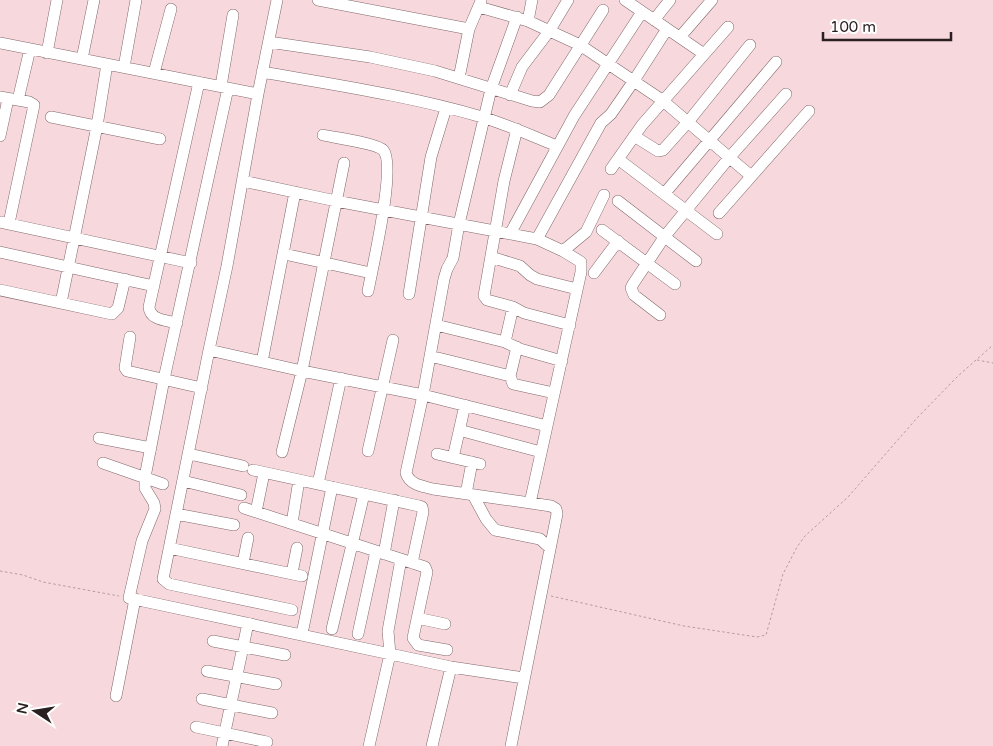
<svg xmlns="http://www.w3.org/2000/svg" width="993" height="746" font-family="'Varela Round',sans-serif">
  <style>
    .lines { fill: none; stroke-linecap: round; stroke-linejoin: round }
    .minor-casing { stroke: #81676b; stroke-width: 12 }
    .path { stroke: #b39b9f; stroke-width: 1; stroke-dasharray: 2.5 2.5; stroke-linecap: butt }
    .minor { stroke: #fff; stroke-width: 11 }
  </style>
  <rect width="100%" height="100%" fill="#f7d9dd"/>
  <g class="lines">
    <g class="minor-casing">
      <path id="minor" d="M277,0L258,94L227,266L209,350L163,579L169,584L292,610
        M318,0L469,29
        M625,0L704,54
        M479,7L528,21L580,45L662,100L751,176
        M654,20L670,0
        M528,21L532,0
        M680,37L712,0
        M269,42L370,57L435,71L532,101L540,102L549,95L603,10
        M0,43L258,94
        M47,53L57,0
        M82,59L94,0
        M124,67L136,0
        M262,72C336,85 410,96 482,117C508,125 532,136 557,146
        M154,73L171,9
        M459,78L469,29L481,1
        M221,86L233,15
        M228,88L164,379L145,477V488L154,503L155,509L142,541L129,598L451,667L524,678
        M510,95L522,67L550,30L568,0
        M0,97L29,102L34,105L9,223
        M18,100L30,49
        M51,117L160,139
        M517,129L504,181L484,296L487,300L513,307L524,313L570,325
        M323,135C336,138 376,143 383,150C397,164 372,269 368,291
        M0,136L8,99
        M634,136L658,151L663,150L688,122L750,45
        M618,159L717,234
        M611,169L642,125L728,27
        M243,181L336,201L537,239L563,251L581,262V272L530,503
        M664,194L776,62
        M618,201L696,261
        M719,213L809,111
        M0,222L191,263
        M602,230L675,284
        M510,234L574,116L642,12
        M537,239L601,123L611,114L633,82L667,29
        M563,251L586,232L604,195
        M0,252L154,286
        M284,254L371,273
        M491,257L520,266L530,275L537,279L577,289
        M594,273L618,241
        M0,290L112,314L118,308L125,279
        M409,294L431,157L446,108
        M61,303L97,126L107,64
        M660,315L634,295L631,288L633,284L665,236L729,158L786,94
        M177,323C165,320 150,320 149,307L199,82
        M436,325L505,342L520,349L562,361
        M130,337L125,368L127,371L202,388
        M505,342L513,307
        M517,347L510,376L513,384L554,393
        M209,350L302,371L423,395L547,426
        M430,356L510,376
        M262,362L295,192
        M459,430L541,452
        M99,438L151,448
        M368,451L393,340
        M282,452L302,371L344,163
        M189,454L243,466
        M437,454L480,464
        M453,458L465,405
        M103,463L163,484
        M253,470L419,506L422,507L423,512L412,563
        M183,481L241,495
        M318,484L341,378
        M466,494L472,462
        M473,495L486,519L495,530L540,539L550,548
        M244,508L425,567L427,572L413,638L418,645L447,650
        M256,512L264,473
        M176,514L234,525
        M292,523L299,480
        M169,548L302,576
        M384,554L394,500
        M243,563L248,538
        M292,573L297,548
        M417,618L445,624
        M303,629L332,487
        M332,629L364,494
        M358,634L376,551
        M213,641L285,655
        M207,671L276,684
        M116,696L135,599
        M202,699L272,713
        M196,727L267,742
        M222,746L248,623
        M369,746L390,654L388,631L401,559
        M432,746L451,667
        M511,746L557,514L556,509L551,506L433,489C422,486 410,485 406,473L423,395L444,279L447,269L453,258L459,224L491,89L517,17"/>
    </g>
    <path class="path" d="M977,360L993,363
      M0,571L23,575L43,582L119,596
      M551,596L684,626L757,637L766,635L783,574L797,547L805,536L848,497L917,418L958,376L993,345"/>
    <use href="#minor" class="minor"/>
  </g>
  <g transform="translate(35 711) rotate(282)" stroke="#ffffff" stroke-width="4" paint-order="stroke">
  <path d="M0-4L9 19L0 12L-9 19Z" fill="#2a1f21"/>
  <text y="-8" font-size="14" font-weight="bold" text-anchor="middle" fill="#2a1f21">N</text>
  </g>
  <path d="M823 32v8h128v-8" fill="none" stroke="#2a1f21" stroke-width="2.5"/>
  <text x="830" y="32" font-size="15" fill="#2a1f21" stroke="#ffffff" stroke-width="4" paint-order="stroke">100 m</text>
</svg>
